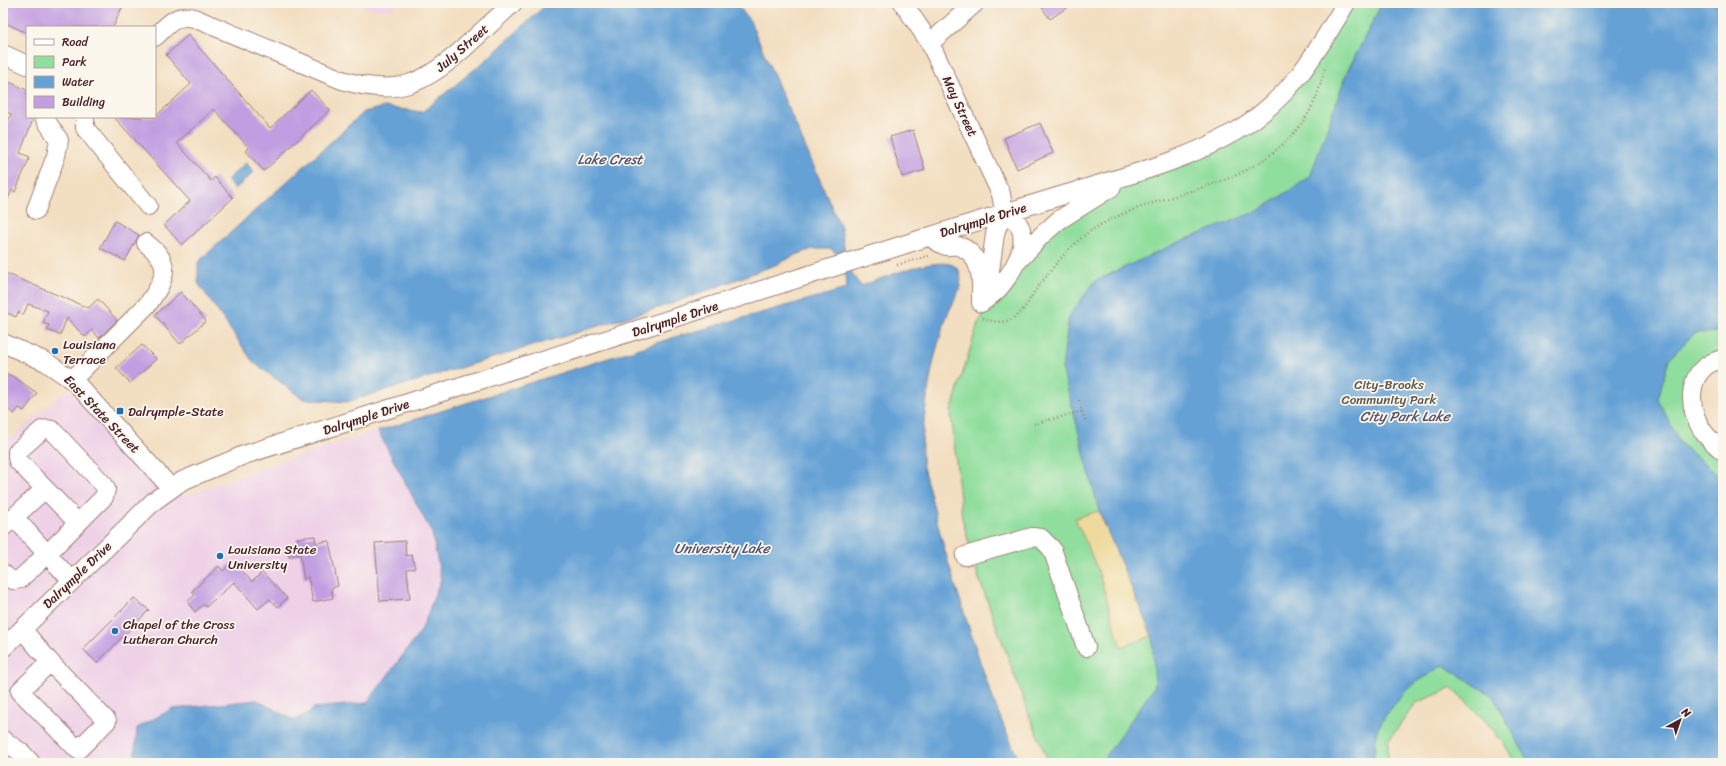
<svg xmlns="http://www.w3.org/2000/svg" width="1726" height="766" font-family="Sriracha,sans-serif">
  <style>
    .built { fill: #eed0e7 }
    .green { fill: #90de9d; stroke: #6d7e64 }
    .sand { fill: #eeda9e; stroke: #9c7c64 }
    .water { fill: #65a1d5; stroke: #586080 }
    .building { fill: #c19ee1 }
    .lines { fill: none; stroke-linecap: round; stroke-linejoin: round }
    .minor-casing { stroke: #9e7e76; stroke-width: 20 }
    .path { stroke: #9e7e76; stroke-width: 2.5; stroke-dasharray: 1 3; stroke-linecap: butt }
    .minor { stroke: #fff; stroke-width: 18 }
    .poi-dot { fill: #1f6fb2; stroke: #fbf7ec; stroke-width: 1.5 }
    .labels { text-anchor: middle; dominant-baseline: central; stroke-width: 3.5; stroke-linejoin: round; paint-order: stroke }
    .street-label { font-size: 13px; fill: #4a1f2b; stroke: #fbf7ec }
    .poi-label { font-size: 13px; fill: #4a1f2b; stroke: #fbf7ec; text-anchor: start }
    .park-label { font-size: 13px; fill: #5f584d; stroke: #fbf7ec }
    .water-label { font-size: 14px; font-style: italic; fill: #55536f; stroke: #fbf7ec }
  </style>
  <rect width="100%" height="100%" fill="#fbf7ec"/>
  <filter id="ink" filterUnits="userSpaceOnUse"><feTurbulence type="fractalNoise" baseFrequency=".025" numOctaves="2"/><feDisplacementMap in="SourceGraphic" scale="8" xChannelSelector="R" yChannelSelector="G"/><feConvolveMatrix kernelMatrix="1 2 1 2 8 2 1 2 1" color-interpolation-filters="sRGB"/></filter>
  <filter id="wash" filterUnits="userSpaceOnUse"><feTurbulence type="fractalNoise" baseFrequency=".012" numOctaves="4" result="noise"/><feDisplacementMap in="SourceGraphic" scale="16" xChannelSelector="R" yChannelSelector="G"/><feGaussianBlur stdDeviation="0.9" result="paint"/><feColorMatrix in="noise" values="0 0 0 0 0 0 0 0 0 0 0 0 0 0 0 0 0 1.4 0 .05"/><feComposite in="paint" operator="in"/></filter>
  <g filter="url(#wash)">
    <rect width="100%" height="100%" fill="#f2dec0"/>
    <path class="built" d="M354,3H399L393,9L375,10Z
      M69,388L147,473L183,496L294,457L378,431L432,532L441,579L421,631L367,703L314,708L309,713L294,720L257,700L137,728L134,763H3V445Z"/>
    <path class="green" d="M1347,3H1723V362L1707,365L1692,404L1723,451V763H1515C1501,734 1475,710 1452,688L1416,703L1388,741V763H1049L1030,717L978,576L962,518L951,412L978,323L1041,236L1129,175L1226,137L1275,102Z"/>
    <path class="sand" d="M1099,511L1152,636L1121,647L1098,570L1075,518Z"/>
    <path class="water" d="M548,3H736L750,21L841,228C844,247 847,271 861,286C878,280 945,251 958,269C967,284 952,303 947,316C933,354 927,391 923,431C923,439 921,448 922,456C922,468 927,481 930,492C939,532 950,570 963,609C980,661 996,715 1021,763H134L137,728L172,709L257,700L294,720L309,713L314,708L367,703L421,631L441,579L432,533L378,431L675,337L846,289L847,283L838,255L831,249H812L796,255L775,265L671,304L347,402L303,399L253,362L198,283V262L364,112L384,107L422,112L486,60Z
      M1382,3H1723V332L1695,333L1669,359L1658,399L1680,443L1723,479V763H1529L1494,697L1443,665L1408,688L1386,715L1377,730L1374,754L1375,763H1101L1155,686L1152,636L1099,511L1062,368L1069,316L1095,281L1179,242L1260,210L1310,177L1346,74Z
      M246,163L254,172L235,189L227,180Z"/>
    <g id="blocks">
      <path class="building" d="M3,3H124L113,27H27V33L3,22Z
        M1039,3H1074L1050,19Z
        M188,35L270,128L311,90L330,110L264,171L246,151L249,148L214,109L177,143L211,181L215,177L233,198L182,245L164,225L190,201L114,117H155L191,84L166,55Z
        M3,79L27,90V117H34L20,153L30,157L15,192L12,190L3,210V132L11,114L3,111Z
        M1040,123L1053,153L1017,169L1004,138Z
        M913,130L925,170L902,177L890,137Z
        M115,221L139,235L125,261L100,248Z
        M3,272L88,308L98,299L117,320L99,338L92,330L85,337L67,318L60,335L47,330L49,325L43,323L48,311L28,304L23,315L18,312L16,317L3,311Z
        M181,292L206,321L180,344L155,315Z
        M142,345L156,359L130,383L116,368Z
        M3,372L14,377L37,393L24,411L19,408L14,414L3,406Z
        M315,536L316,543L329,541L338,586L331,588L333,598L313,602L308,576L304,580L300,554L289,557L286,546L298,543L297,538Z
        M405,541L406,556L412,555L415,568L407,569L410,599L380,601L375,543Z
        M233,561L252,582L262,572L287,598L278,607L270,599L258,609L234,582L206,607L204,604L195,612L187,602L195,595L192,591L219,566L223,571Z
        M134,598L149,610L97,663L83,649Z"/>
    </g>
  </g>
  <g filter="url(#ink)">
    <use href="#blocks" fill-opacity="0" stroke="#9e7e76" stroke-width="1"/>
    <g class="lines">
      <g class="minor-casing">
        <path id="minor" d="M903,3L930,43L1001,194C1002,199 1003,210 1007,214C1011,219 1018,221 1020,227C1029,247 1012,272 1000,287C995,293 987,298 981,303
          M155,37C168,25 176,13 194,18L342,80C396,97 423,85 464,48C480,33 497,18 513,3
          M930,43L975,3
          M3,54L27,65
          M85,117V128L148,206
          M36,210L56,156L59,140L45,119V117
          M929,237C934,239 941,245 946,246C951,247 956,244 961,247C978,253 982,275 981,290
          M1018,261L1041,236L1059,220L1112,187
          M981,303V293L990,271L995,234L997,227L1006,213
          M3,343L46,362L75,382L171,488
          M1723,359C1686,366 1685,408 1705,434C1710,440 1717,446 1723,451
          M72,380L148,304C155,294 168,276 163,263C160,254 153,249 146,243
          M14,517L45,489
          M3,527L14,517L47,554L20,579C12,582 9,579 3,573
          M965,556L1032,537L1041,538L1052,549L1086,647
          M72,581L47,554L104,497L106,489L104,485L52,430L47,429L42,430L17,452V457L18,461L78,523
          M22,629L50,662L107,721L78,750L20,691L50,662
          M3,648L154,501L182,481L244,455C473,382 702,310 931,236C987,218 1044,201 1100,184C1147,170 1194,156 1236,131C1290,99 1315,55 1346,3
          M3,740L22,753L31,763"/>
      </g>
      <path class="path" d="M897,265L931,255
        M983,318C995,324 1010,323 1020,313C1026,307 1030,298 1035,291C1054,266 1073,240 1100,225C1142,202 1191,194 1234,176C1261,165 1290,142 1306,117C1316,102 1321,84 1325,67
        M1079,400L1085,422
        M1034,424L1082,411"/>
      <use href="#minor" class="minor"/>
    </g>
  </g>
  <g class="poi-dot">
    <circle cx="55" cy="351" r="4"/>
    <rect x="116" y="407" width="8" height="8" rx="2"/>
    <circle cx="220" cy="556" r="4"/>
    <circle cx="115" cy="631" r="4"/>
  </g>
  <g class="labels">
    <g class="street-label">
      <text transform="translate(462 48) rotate(-41)">July Street</text>
      <text transform="translate(960 106) rotate(65)">May Street</text>
      <text transform="translate(983 220) rotate(-17)">Dalrymple Drive</text>
      <text transform="translate(675 319) rotate(-18)">Dalrymple Drive</text>
      <text transform="translate(102 414) rotate(46)">East State Street</text>
      <text transform="translate(366 417) rotate(-18)">Dalrymple Drive</text>
      <text transform="translate(77 575) rotate(-44)">Dalrymple Drive</text>
    </g>
    <g class="poi-label">
      <text x="63" y="344">Louisiana<tspan x="63" dy="15">Terrace</tspan></text>
      <text x="128" y="411">Dalrymple-State</text>
      <text x="228" y="549">Louisiana State<tspan x="228" dy="15">University</tspan></text>
      <text x="123" y="624">Chapel of the Cross<tspan x="123" dy="15">Lutheran Church</tspan></text>
    </g>
    <g class="park-label">
      <text x="1389" y="384">City-Brooks<tspan x="1389" dy="15">Community Park</tspan></text>
    </g>
    <g class="water-label">
      <text x="610" y="159">Lake Crest</text>
      <text x="1405" y="416">City Park Lake</text>
      <text x="722" y="548">University Lake</text>
    </g>
  </g>
  <rect width="1726" height="766" fill="none" stroke="#fbf7ec" stroke-width="16"/>
  <rect x="26" y="26" width="130" height="92" fill="#fbf7ec" stroke="#b4a19f"/>
  <rect x="34" y="39" width="20" height="6" fill="#ffffff" stroke="#b4a19f"/>
  <text x="62" y="46" font-size="12" fill="#4a1f2b">Road</text>
  <rect x="34" y="56" width="20" height="12" fill="#90de9d" stroke="#b4a19f"/>
  <text x="62" y="66" font-size="12" fill="#4a1f2b">Park</text>
  <rect x="34" y="76" width="20" height="12" fill="#65a1d5" stroke="#b4a19f"/>
  <text x="62" y="86" font-size="12" fill="#4a1f2b">Water</text>
  <rect x="34" y="96" width="20" height="12" fill="#c19ee1" stroke="#b4a19f"/>
  <text x="62" y="106" font-size="12" fill="#4a1f2b">Building</text>
  <g transform="translate(1680 720) rotate(40)" stroke="#fbf7ec" stroke-width="3" paint-order="stroke">
  <path d="M0-3L7 15L0 10L-7 15Z" fill="#4a1f2b"/>
  <text y="-6" font-size="11" font-weight="bold" text-anchor="middle" fill="#4a1f2b">N</text>
  </g>
</svg>
